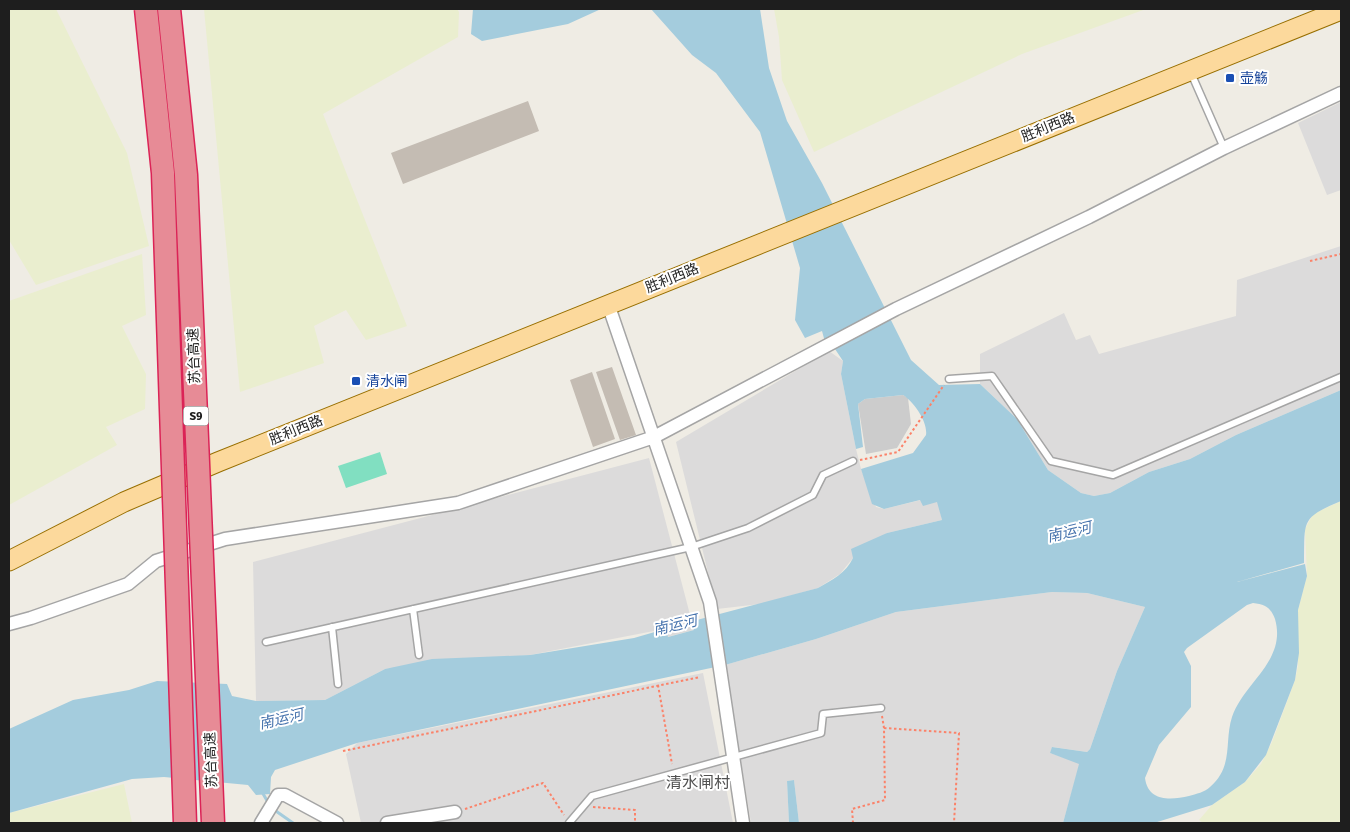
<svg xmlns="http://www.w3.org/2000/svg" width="1350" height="832" font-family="Signika,'Noto Sans SC',sans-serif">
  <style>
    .residential { fill: #dcdbdb }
    .religious { fill: #ccc }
    .farmland { fill: #eaeecf }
    .pitch { fill: #81dfc1 }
    .water { fill: #a4ccdd; fill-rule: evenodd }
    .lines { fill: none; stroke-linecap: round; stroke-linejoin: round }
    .stream { stroke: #a4ccdd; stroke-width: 3 }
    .building { fill: #c4bcb3 }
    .lane-casing { stroke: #a5a5a5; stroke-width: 9 }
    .street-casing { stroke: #a5a5a5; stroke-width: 15 }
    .primary-casing { stroke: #986f00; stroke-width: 21 }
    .path { stroke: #fb8269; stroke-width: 2; stroke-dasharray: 2.5 2.5; stroke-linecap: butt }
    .lane { stroke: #fff; stroke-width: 6 }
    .street { stroke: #fff; stroke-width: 12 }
    .primary { stroke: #fcd99c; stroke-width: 19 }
    .highway-bridge-casing { stroke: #db2356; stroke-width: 25; stroke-linecap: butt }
    .highway-bridge { stroke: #e78b96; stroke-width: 22 }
    .transit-dot { fill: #1a4fb4; stroke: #fff; stroke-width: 2 }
    .labels { text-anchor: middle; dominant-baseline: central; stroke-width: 4; stroke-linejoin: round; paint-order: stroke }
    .shield { fill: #fff; stroke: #626262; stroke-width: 1 }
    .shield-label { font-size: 12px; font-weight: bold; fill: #1e1e1e }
    .transit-label { font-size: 14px; fill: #164399; stroke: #fff; text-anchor: start }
    .street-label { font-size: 14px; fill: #1e1e1e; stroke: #fff }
    .water-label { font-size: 15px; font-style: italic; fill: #4975ae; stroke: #fff }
    .quarter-label { font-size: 16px; fill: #515151; stroke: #fff }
  </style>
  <rect width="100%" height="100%" fill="#efece4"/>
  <path class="residential" d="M1341,102V190L1327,195L1298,123Z
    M1341,246V390L1236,435L1190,459L1149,472L1110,493L1094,496L1081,493L1048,470L1017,419L980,384V354L1064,313L1076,340L1090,335L1099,354L1236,316L1237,280Z
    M829,351L843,361L841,374L856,449L861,469L876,507L884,509L921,500L938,502L942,520L887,533L853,558L840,574L818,588L760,604L717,609L676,442Z
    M649,458L694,630L667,637L664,629L530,655L385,669L325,700L256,701L253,562Z
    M1052,592L1087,593L1145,607L1117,671L1090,749L1087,752L1053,747L1050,753L1080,763L1063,823H799L794,780L787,781L789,823H751L725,665L816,639L896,612Z
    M703,673L733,823H361L346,754L357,743Z"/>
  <path class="religious" d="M903,395L908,398L911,424L897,448L866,454L858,404L865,399Z"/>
  <path class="farmland" d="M9,9H56L127,153L149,246L36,285L9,240Z
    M204,9H457L459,12L458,37L323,114L407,326L366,340L346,310L314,326L324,363L240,392Z
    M774,9H1146L1022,54L814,152L782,80L779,37Z
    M142,254L146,315L122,326L146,374L145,409L106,427L117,445L9,505V301Z
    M1341,501V823H1203L1199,820L1212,805L1245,782L1261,764L1272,742L1295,680L1298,666V610L1307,576L1305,529L1313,514Z
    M124,784L132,823H9V813Z"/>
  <path class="pitch" d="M380,452L387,474L346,488L338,466Z"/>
  <path class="water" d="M473,9H601L568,24L482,41L471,34Z
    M651,9H760L769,68L787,121L822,183L911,360L939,385L980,384L1017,419L1048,470L1081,493L1094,496L1110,493L1149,472L1190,459L1236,435L1341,390V501C1300,518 1305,521 1304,563L1237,582L1305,564L1307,576L1298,610L1299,653L1295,680L1266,755L1245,782L1212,805L1154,823H1063L1079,764L1050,753L1052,747L1087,752L1090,749L1117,671L1145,607L1087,593L1052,592L896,612L816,639L725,665L357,743L275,770L271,777L270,794L256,795L248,785L164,777L132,779L9,813V729L73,700L129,690L157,681L227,684L232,696L256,701L325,700L385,669L432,659L530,655L634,638L665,629L668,637L694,630L693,621L818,588C832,580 846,573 853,558L851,549L887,533L942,520L937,502L923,506L920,500L884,509L872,504L861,469L913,453L926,435C928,422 914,402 903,395L865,399L858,404L863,447L856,449L841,374L843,361L829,340L825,342L822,331L805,338L795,320L800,268L760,132L716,73L692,55ZM1253,603C1265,604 1271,608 1275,619C1287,661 1244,682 1232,717C1224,742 1234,766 1210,787C1205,792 1196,794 1189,796C1171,800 1148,802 1145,778L1159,745L1191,707V666L1184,652L1187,648L1247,605Z
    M794,780L799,823H789L787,781Z"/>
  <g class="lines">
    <path class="stream" d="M262,792L269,804
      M273,809L293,823"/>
  </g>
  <path class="building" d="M528,101L539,131L403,184L391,153Z
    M612,367L636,435L620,440L596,372Z
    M592,372L615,439L593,447L570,380Z"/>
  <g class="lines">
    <g class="lane-casing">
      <path id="lane" d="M1191,73L1224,148
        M949,379L992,376L1051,461L1113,475L1341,377
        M413,609L419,655
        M332,627L338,684
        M266,642L691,547L748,528L813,495L823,475L853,461
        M569,823L592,796L821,733L823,714L881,708"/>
    </g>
    <g class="street-casing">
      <path id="street" d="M608,304L710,602L743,823
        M9,624L31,618L128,584L156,561L225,539L458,503L654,437L896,309L1089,217L1224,148L1341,93
        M261,823L278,795H285L337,823
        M387,823L455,812"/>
    </g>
    <g class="primary-casing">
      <path id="primary" d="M9,561L124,502L218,462L1341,10"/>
    </g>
    <path class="path" d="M1310,261L1341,254
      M860,460L898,452L944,385
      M658,685L672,764
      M884,728L959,733L954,823
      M343,751L700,677
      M593,807L635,810V823
      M465,809L543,783L564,815
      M853,823L852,809L885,800L884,728L882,716"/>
    <use href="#lane" class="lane"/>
    <use href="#street" class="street"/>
    <use href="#primary" class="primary"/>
    <g class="highway-bridge-casing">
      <path id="highway-bridge" d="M146,9L163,173L185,823
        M169,9L186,175L213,823"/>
    </g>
    <use href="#highway-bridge" class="highway-bridge"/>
  </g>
  <g class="transit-dot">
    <rect x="1225" y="73" width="10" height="10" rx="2.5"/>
    <rect x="351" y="376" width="10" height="10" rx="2.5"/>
  </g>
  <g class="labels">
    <rect class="shield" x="183.5" y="406.5" width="25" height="19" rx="4"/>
    <g class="shield-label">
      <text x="196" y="416">S9</text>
    </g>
    <g class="transit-label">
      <text x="1240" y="78">壶觞</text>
      <text x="366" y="381">清水闸</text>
    </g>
    <g class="street-label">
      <text transform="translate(1048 127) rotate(-22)">胜利西路</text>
      <text transform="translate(672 278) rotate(-22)">胜利西路</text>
      <text transform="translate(194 356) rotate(-92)">苏台高速</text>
      <text transform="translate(296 430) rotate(-22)">胜利西路</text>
      <text transform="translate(211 760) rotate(-92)">苏台高速</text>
    </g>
    <g class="water-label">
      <text transform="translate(1069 532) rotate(-13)">南运河</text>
      <text transform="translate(675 625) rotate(-13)">南运河</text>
      <text transform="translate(281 719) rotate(-13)">南运河</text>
    </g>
    <g class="quarter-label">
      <text x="698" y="783">清水闸村</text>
    </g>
  </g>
  <rect width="1350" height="832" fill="none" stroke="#1e1e1e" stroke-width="20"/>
</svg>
